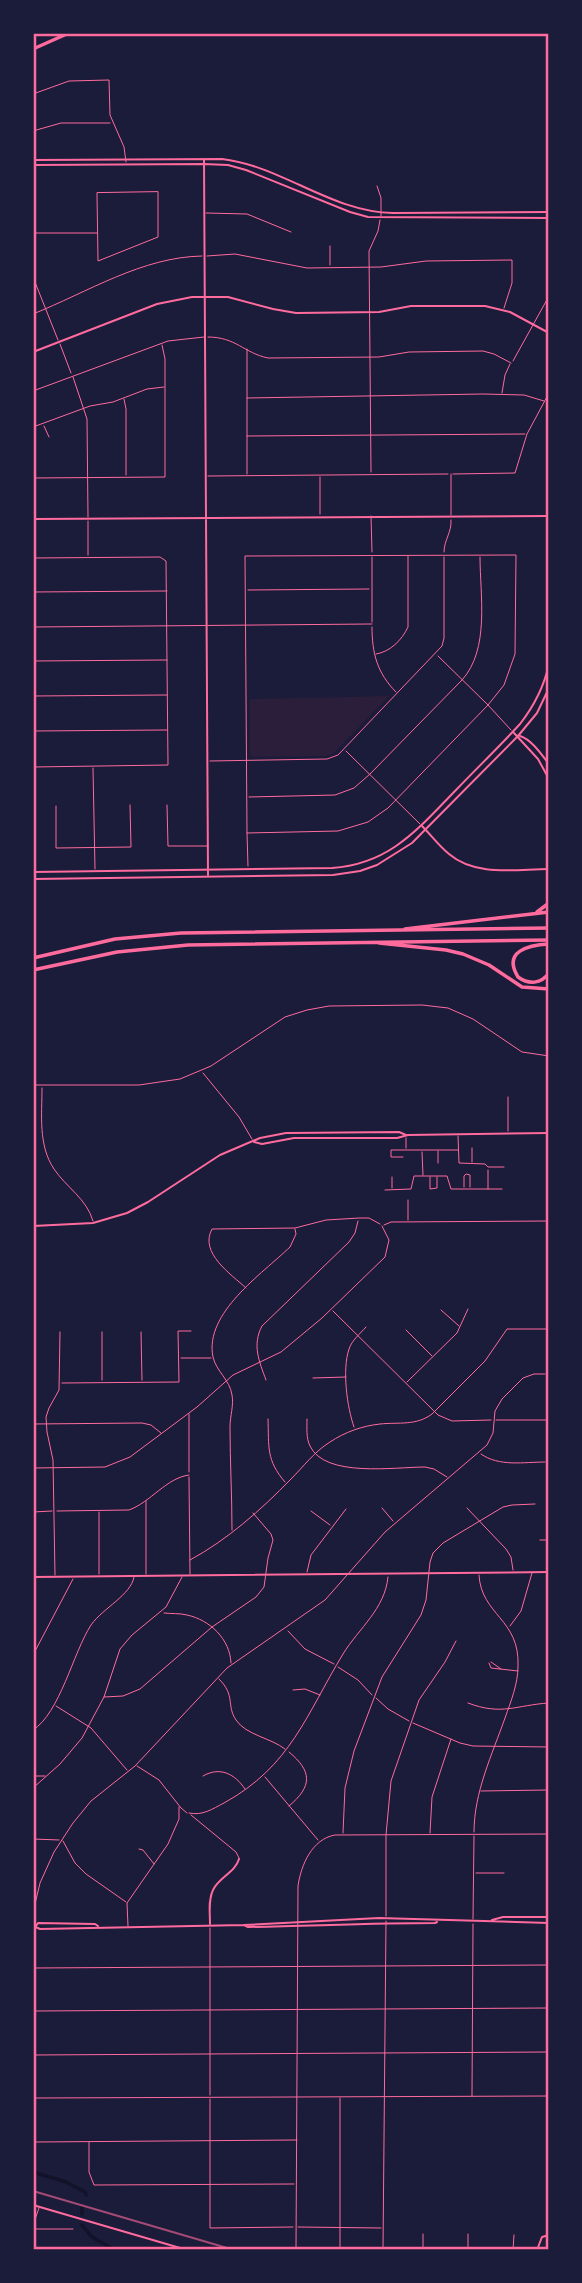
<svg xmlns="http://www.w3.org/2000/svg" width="582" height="2283" font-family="Barlow,sans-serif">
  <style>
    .green { fill: #2a1e3b }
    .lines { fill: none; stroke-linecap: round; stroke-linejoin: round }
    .canal { stroke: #12122b; stroke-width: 3.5 }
    .minor { stroke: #ff6b9d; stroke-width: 1 }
    .tertiary { stroke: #ff6b9d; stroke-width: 2 }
    .secondary { stroke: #ff6b9d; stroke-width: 2 }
    .motorway { stroke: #ff6b9d; stroke-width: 3.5 }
    .rail { stroke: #a44b75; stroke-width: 2 }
    .neatline { fill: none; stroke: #ff6b9d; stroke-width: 2.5 }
  </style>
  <rect width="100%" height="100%" fill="#1b1b3a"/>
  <path class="green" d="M389,696L333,754L327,756L252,757L250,755V699Z"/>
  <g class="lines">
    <path class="canal" d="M33,2172L66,2182L85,2192L86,2195
      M82,2214V2208
      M82,2225L92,2237L115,2250"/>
    <path class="minor" d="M33,94L69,81L109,80L110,115L124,147L126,162
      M33,131L61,123H110
      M377,186L381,198V216
      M158,192V237L98,261L97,193Z
      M206,213L247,214L291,232
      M33,233H97
      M330,246V265
      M207,256L235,254L307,268L381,267L426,261L512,260V283L504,308
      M33,277L58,340
      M33,314C88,292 142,257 202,256
      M208,337C236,337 244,353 268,358L379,357L409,352L483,351L494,354L511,363
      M60,344L71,373
      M247,349V474
      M513,361L549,296
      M73,377L87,419L88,517
      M33,391L168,341L204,337
      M502,393L505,375L510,364
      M247,398L483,394L524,395L544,401
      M124,399L126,409V475
      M44,426L49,437
      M33,427L90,406L113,402L147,389L164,387
      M247,436L525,434
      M371,472L369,251L378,231L380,220
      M453,474L515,473L527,434L549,393
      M208,476L448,474
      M320,477V514
      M33,478L165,477V359L162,345
      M451,515V474
      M371,516L372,552
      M88,521V555
      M444,552C444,540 452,532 451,520
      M372,557V622
      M33,558L160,557L166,561L168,765L33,767
      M248,590L369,589
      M33,592L167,591
      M33,627L372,624
      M372,627C372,653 377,673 396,692
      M376,654C390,652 402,640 408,627V556
      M438,656L488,705L511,730
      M33,661L167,660
      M33,696L167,695
      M33,709V730
      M33,731L167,730
      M33,734L34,765
      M346,751L420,824
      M210,761L327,759L338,755L442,646L444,638V557
      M93,768L95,869
      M249,797L335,795L354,788L370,774L462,680C490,649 480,595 480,557
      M167,805L168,846H208
      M56,806V848L131,847L130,805
      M247,833L338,831L368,822L388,808L488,705L504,685L515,654L516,555L245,556L247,833L248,866
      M203,1073L239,1117L252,1139
      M33,1085H139L180,1079L211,1066L285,1017L307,1010L329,1006L422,1005L448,1008L473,1019L522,1052L549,1056
      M42,1088C42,1115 38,1145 54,1169C66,1187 87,1199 93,1221
      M508,1097V1131
      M458,1136L459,1163L485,1164L488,1167H504
      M406,1148V1138
      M472,1148V1162
      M438,1151V1163
      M422,1152L423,1175
      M403,1157H391V1150H458
      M488,1170V1189
      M430,1177V1189L437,1188V1177
      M464,1187V1176L466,1174L470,1175V1187
      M392,1188V1177
      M385,1190L411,1189L414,1176H447L451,1189H502
      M408,1200V1220
      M384,1225L391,1222L549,1221
      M246,1288C231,1274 199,1253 212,1229L295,1228L326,1220L359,1218H369L380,1224
      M441,1310L459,1326
      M333,1311L438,1415L452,1421L491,1420
      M406,1330L432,1356
      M102,1332V1380
      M141,1332L142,1380
      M181,1358H211
      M313,1378L346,1377
      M266,1380C259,1361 252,1345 262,1326L349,1242L355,1233L358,1221
      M407,1382L457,1333L468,1309
      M62,1383L179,1382L178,1331H191
      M189,1414V1472
      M268,1419C269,1447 266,1460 285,1482
      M307,1419C307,1428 306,1438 310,1446C325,1478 395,1467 425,1467L434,1469L447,1477
      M496,1420H549
      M33,1424L142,1423L151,1425L161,1433
      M354,1427C347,1407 342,1370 349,1349C352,1340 360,1334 366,1327
      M481,1454C499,1467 524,1462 545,1462
      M33,1468L105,1467L130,1457L197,1407L233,1375L281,1352L322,1318L385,1257L389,1240L382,1226
      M189,1477L190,1574
      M146,1501V1574
      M382,1508L393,1521
      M467,1508L506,1549L511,1557L513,1570
      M57,1511L129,1510C151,1502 166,1478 189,1475
      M311,1511L330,1525
      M33,1512L52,1511
      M232,1530C232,1495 230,1461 230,1427C230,1416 234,1405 232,1395C230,1380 216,1371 213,1357C204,1313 262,1274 290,1247L296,1234L295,1229
      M540,1540H549
      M190,1560C227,1540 261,1510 291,1479C304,1466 314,1452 330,1442C345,1432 362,1426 380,1424C399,1422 416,1426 432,1414L485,1361L507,1329H549
      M307,1572L311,1555L346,1509
      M99,1574V1512
      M55,1575L53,1460L47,1432L46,1417L49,1408L59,1390L60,1332
      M164,1613C172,1614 179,1613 187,1615C210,1620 230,1639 231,1663
      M510,1626L521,1611L532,1573
      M288,1631L305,1649L334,1664
      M33,1655L73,1579
      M491,1662L501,1669
      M489,1663L491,1668L518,1671
      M338,1667L358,1680L372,1695
      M219,1679C236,1696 226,1705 236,1720C246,1735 271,1738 285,1749
      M293,1690L305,1689L320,1695
      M104,1697L123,1696L140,1689L212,1627L256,1597L264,1587L268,1558L273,1540L271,1534L253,1513
      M376,1698L388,1709L409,1721
      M468,1703C502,1716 516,1705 549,1703
      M56,1706L91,1728L127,1770
      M413,1723L460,1743L473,1746L549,1747
      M33,1730C60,1713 73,1653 91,1625C103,1608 131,1595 134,1577
      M289,1752C312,1771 313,1786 289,1806
      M137,1766L159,1780L181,1808L187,1813
      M33,1776H45
      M203,1776C220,1766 235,1774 245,1789
      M265,1777L318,1840
      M33,1788L60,1764L82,1738L104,1697L120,1649L132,1635L166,1607L182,1577
      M481,1791L549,1790
      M189,1813C203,1816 212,1809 224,1803C291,1766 306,1715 343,1654C359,1628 385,1609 388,1577
      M191,1815L236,1852L239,1858
      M474,1832C474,1792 492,1755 505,1718C511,1701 518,1684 518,1666C520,1619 481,1615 479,1575
      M343,1833L345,1788L354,1751L382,1677L421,1615L426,1600L430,1562L433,1553L443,1543L503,1507L512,1505L535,1504
      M430,1833L432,1797L451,1739
      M33,1839L59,1840
      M63,1841L75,1863L86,1874L126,1902
      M139,1849L143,1850L154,1864
      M476,1873H504
      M386,1916V1835L391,1781L419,1700L445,1662L456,1641
      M473,1919L474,1836
      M128,1926L127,1903L168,1844L179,1819V1807
      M33,1968L549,1965
      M33,2011L549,2008
      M33,2055L549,2052
      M210,2095V1928
      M472,2096L473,1924
      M36,2098L549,2096
      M210,2099V2228L293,2227
      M36,2142L297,2140
      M89,2142V2172L94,2185L294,2184
      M33,2158L35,1904L40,1883L54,1852L73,1823L91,1801L135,1766L227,1668L325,1600L385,1532L487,1445L493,1433L495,1411L502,1399L523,1378L534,1374H545
      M33,2225L39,2208
      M298,2227L381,2228
      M33,2229H73
      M296,2250L298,1886C301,1865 312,1839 335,1835L549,1834
      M340,2250V2098
      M383,2250L386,1921
      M423,2250V2234
      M468,2250V2234
      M513,2250L514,2235"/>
    <path class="tertiary" d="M204,160L208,875
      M33,352L157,304L192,297H228L273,309L296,313L379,312L411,306H485L510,312L549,333
      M33,519L549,516
      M254,1142L262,1144L294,1138H397L408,1135L549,1133
      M33,1226L93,1223L127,1213L148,1202L220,1155L260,1138L286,1133L399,1132L406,1135
      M33,1577L549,1572
      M210,1924C210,1913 208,1900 213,1890C219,1877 235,1873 239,1859
      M537,2250L542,2237L549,2235"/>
    <path class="secondary" d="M33,160L222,159C282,166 331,212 393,213L549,212
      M33,165L204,164L228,165L246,170L350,212L368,217L549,218
      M514,733L538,759L549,779
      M520,736C532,740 541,754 549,764
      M422,826C431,835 439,846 449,854C476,877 516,869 549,869
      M33,872L332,868C390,864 418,829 456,790C477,768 499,747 520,724C534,706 544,687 549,664
      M33,879L333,875L360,871L377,865L412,843L518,736L537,713L549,688
      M492,1920L503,1917H549
      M244,1925L248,1927C310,1926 372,1923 435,1923L437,1922
      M33,1926L40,1929L244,1925L379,1918L549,1923
      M36,1926L38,1923L95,1924L98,1926
      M33,2205L187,2250"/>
    <path class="motorway" d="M33,49L69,33
      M537,912L549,903
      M405,929L549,912
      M379,943L446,950L463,954L489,965L522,987L549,989
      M549,944C529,945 502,951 518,977C529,985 541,984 549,973
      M33,958L115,939L181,933L549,928
      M33,970L117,952L188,945L549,940"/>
    <path class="rail" d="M33,2191L234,2250"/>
  </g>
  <rect width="582" height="2283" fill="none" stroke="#1b1b3a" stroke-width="70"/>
  <rect x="35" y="35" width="512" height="2213" class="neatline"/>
</svg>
